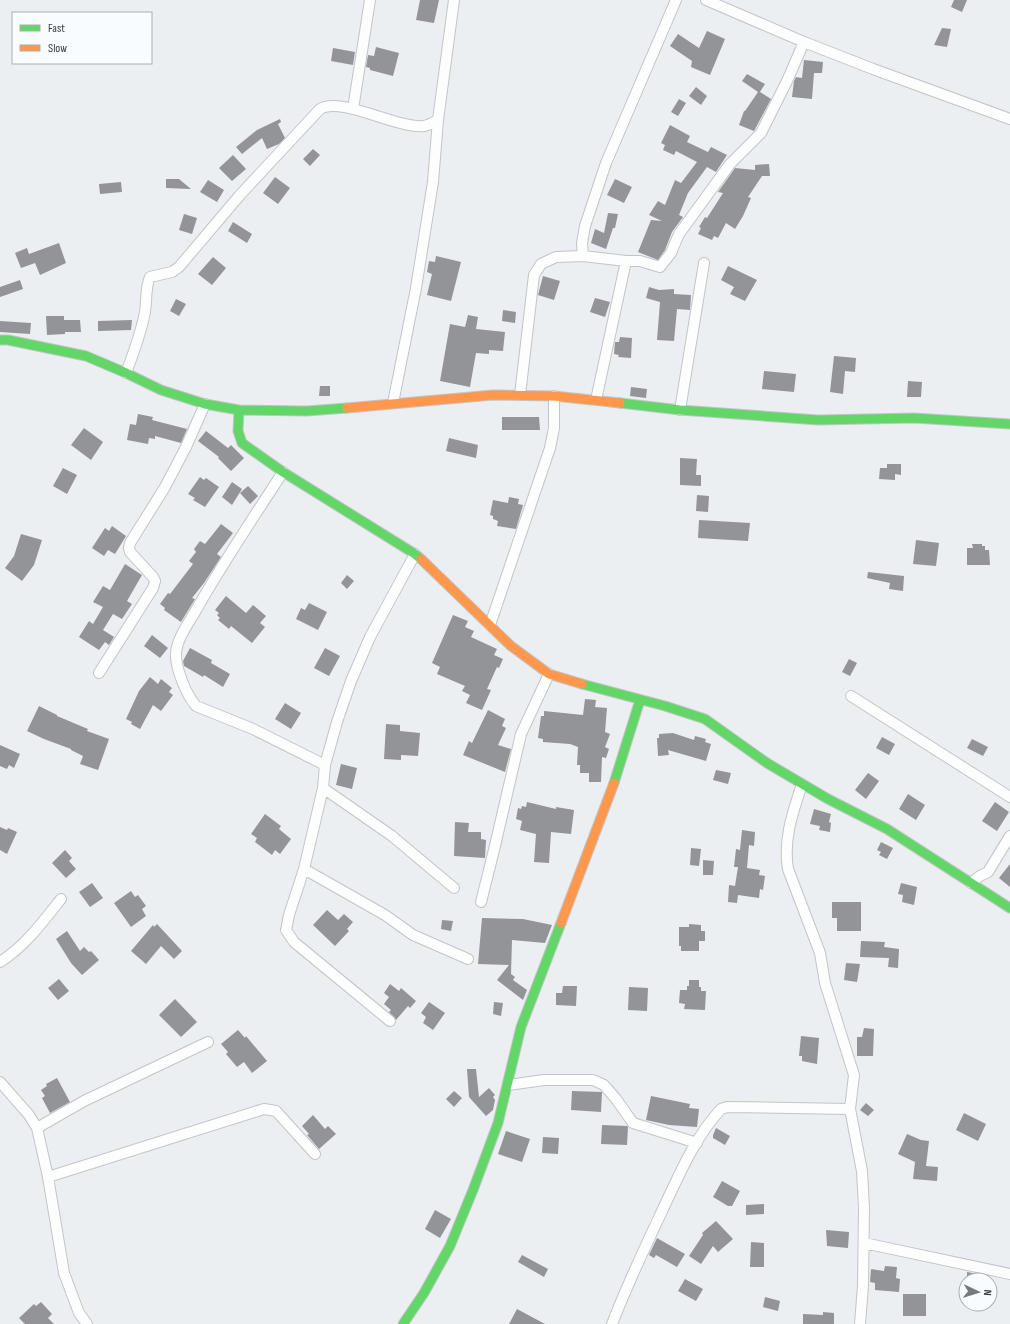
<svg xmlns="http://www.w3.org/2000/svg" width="1010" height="1324" font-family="'Sofia Sans Condensed',sans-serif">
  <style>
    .building { fill: #929497 }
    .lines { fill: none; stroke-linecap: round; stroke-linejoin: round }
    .street-casing { stroke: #c2c5c7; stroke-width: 12 }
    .fast-casing { stroke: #c2c5c7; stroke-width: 11 }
    .slow-casing { stroke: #c2c5c7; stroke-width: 11 }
    .street { stroke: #fcfdfd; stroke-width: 10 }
    .fast { stroke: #63d668; stroke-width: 9 }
    .slow { stroke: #ff974d; stroke-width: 9 }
  </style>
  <rect width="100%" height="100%" fill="#eceff2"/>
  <path class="building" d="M420,0H439L434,23L416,20Z
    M954,0H967L962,12L951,7Z
    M942,28L951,29L947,47L934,45Z
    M707,31L725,39L710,75L691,67L692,61L670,46L678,34L699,48Z
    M376,47L399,53L393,76L370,70V68L366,67L368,55L374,56Z
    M333,48L355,52L353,65L331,61Z
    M804,60L823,62L822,73H814L812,99L792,97L794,81L796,77L802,78Z
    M747,74L765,84L760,92L771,99L754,131L739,125L744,111H745L758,92L742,81Z
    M696,87L707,96L701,105L689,96Z
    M679,99L686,103L678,116L671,112Z
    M280,119L281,122L278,124L285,138L279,144L267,149L262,138L242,154L236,147L257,130Z
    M670,125L690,136L687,142L708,152L711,147L727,155L716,172L707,167L688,193L679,215L683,217L672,232L665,250L658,260L638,252L651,220L662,221L649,215L658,201L665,205L675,180L681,183L697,162L676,151L674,155L663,150L665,145L661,143Z
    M313,149L320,155L310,166L303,159Z
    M233,155L246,169L232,181L219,168Z
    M769,164L770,176H762L748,197L751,198L743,216L735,229L726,223L718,238L714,236L712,240L698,234L701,228L699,227L705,217L707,218L723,193L718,192L735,168L755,170V165Z
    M275,177L290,188L278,204L263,193Z
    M166,179H179L191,189L166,188Z
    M615,179L632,187L624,203L607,195Z
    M208,180L224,190L217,202L200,192Z
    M121,182L122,192L100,194L99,184Z
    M608,213L618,214L615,228H613L606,249L591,243L595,229L604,233Z
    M184,214L197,218L192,234L179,230Z
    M233,222L252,234L247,243L228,231Z
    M59,243L66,263L40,275L35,263L21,268L15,253L27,248L29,254Z
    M436,256L461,262L451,301L427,295L432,274L427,272L429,261L435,262Z
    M213,257L226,268L212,285L198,274Z
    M728,266L757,280L745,301L730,294L734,287L721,280Z
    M543,276L560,281L554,300L538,295Z
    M20,280L23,289L0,297V287Z
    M649,287L659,290L674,289V294L691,295L690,310L677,309L674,341L657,340L660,302L646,298Z
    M595,298L610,302L605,317L590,312Z
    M176,299L186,304L179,316L170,311Z
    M503,310L516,312L515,323L502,321Z
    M468,315L478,317L476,329L505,332L503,351L489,350V354L476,353L470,387L440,381L450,324L465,327Z
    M46,316H64V320H80L81,332H65V334L47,335Z
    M132,320L131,330L98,331V321Z
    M0,321L31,323L30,334L0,332Z
    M620,337L632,338L631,358L618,357L619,355L614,354L615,342H619Z
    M834,356L856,358L855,372L845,371L843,394L830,392Z
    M764,371L796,374L794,392L762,389Z
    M908,381L922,382L921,397H907Z
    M320,386H330V396H319Z
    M631,387L647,389L646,398L630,396Z
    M138,414L153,417L152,420L187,429L181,443L155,436V439L149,438L148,444L127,440L130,424L136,425Z
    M502,417H539L540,430H502Z
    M84,428L103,442L91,460L71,445Z
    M206,431L228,448L231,445L244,458L231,471L218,458L219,457L198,441Z
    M449,438L478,445L476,458L446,451Z
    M680,458L697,459L696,475H701V486L680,485Z
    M887,464H901V475L895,474V480L879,479L880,468H887Z
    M63,468L77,475L67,494L53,486Z
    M200,477L204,480L206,478L219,487L205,507L193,500L195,498L188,494Z
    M232,482L242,489L232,505L222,497Z
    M248,486L258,496L250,504L240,493Z
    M697,495L709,496L708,512L696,511Z
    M509,497L519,499L518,504L523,505L516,529L497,526L498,521L493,519V516L490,515L493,500L508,503Z
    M699,520L750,523L748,541L698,538Z
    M221,524L233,533L217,554L221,557L204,583L192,598L195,599L181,622L164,610L165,608L160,604L168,593L170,594L193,564L189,561L196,552L194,549L200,541L205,544Z
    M112,526L126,536L115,554L108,550L104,556L92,548L105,528L109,531Z
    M21,534L42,540L34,565L22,581L5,568L14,556Z
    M916,540L939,543L936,566L913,564Z
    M972,544H982V546H985V550H989L990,565H967V548H973Z
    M125,564L142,575L127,601L132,604L122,619L113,614L103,630L114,637L109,645L105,642L99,650L79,637L89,621L93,624L103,607L93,602L103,586L110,590Z
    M868,572L904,576L903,591L889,589L890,583L867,578Z
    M347,575L354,581L347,589L341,583Z
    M226,596L246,613L253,605L266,616L260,623L265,627L252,643L231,626L229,629L218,620L220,618L217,615L219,613L215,610Z
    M309,603L327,612L318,630L296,619L301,608L305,610Z
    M453,615L468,621L465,627L474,631L471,637L497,649L494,655L503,659L499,668L497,667L487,689L491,690L482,710L466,703L470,695L462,691L465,686L437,674L440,667L432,663Z
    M152,635L168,648L160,658L144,646Z
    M190,648L212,660L211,663L230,674L223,687L204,675L203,677L184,666L183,661Z
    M325,648L340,656L329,676L314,668Z
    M849,659L857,663L850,676L842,672Z
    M150,677L158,684L161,679L172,688L169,692L173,695L161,711L153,705L140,729L131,724L132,722L126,719L139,691Z
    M585,699L596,700L595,707L607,708L605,732L610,734L605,747L609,749L606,758L602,757L601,782H589V773H580V765H577L578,747L570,744L543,742V739L538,738L541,716H544V711L583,715Z
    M285,703L301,713L291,729L275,719Z
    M39,706L57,715V716L88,729L87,731L109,739L98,770L80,764L83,756L71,750V749L44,739L27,731Z
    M488,710L505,719L502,726L506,728L498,745L511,749L505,772L463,755L469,741L472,743Z
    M386,724L400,725V731L420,733L418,756L401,755V760L384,759Z
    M673,733L694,740L695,736L706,739L705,742L711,744L706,761L668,750L669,755L658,756L657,738H659V734Z
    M882,737L895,744L889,755L876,748Z
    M972,739L988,747L983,756L967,748Z
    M0,745L20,754L14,768L9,765L7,769L0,766Z
    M341,764L357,768L352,789L336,785Z
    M716,770L731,773L728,784L713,780Z
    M868,773L879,781L866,799L855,790Z
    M908,794L925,805L916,820L899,809Z
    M527,802L556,809V807L574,810L571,834L551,832L549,863L534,862L536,834L520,830L522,821L516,819L518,808L521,809L522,806L526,807Z
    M995,802L1009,812L997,831L982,821Z
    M814,809L831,814L829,822L831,823L830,832L819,830L820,826L810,824Z
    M265,814L281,826L279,829L291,839L280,854L275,850L272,855L255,842L257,838L251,834Z
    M455,822L469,823L468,832H481V839L486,840L485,858L454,856Z
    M0,827L7,830L8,828L17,832L7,854L0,850Z
    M742,830L755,832L754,846L749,845L747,868L760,870L759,875L765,876L763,890L760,889L759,898L738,895L737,903L728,902L729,885L735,886L738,867H734L736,849L740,850Z
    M881,842L893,848L887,859L879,855L881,852L877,850Z
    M691,848L701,849L699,866L690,865Z
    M65,850L72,858L69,861L76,869L66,878L52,863Z
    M703,860L714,861L713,875H703Z
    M1010,864V887L999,878Z
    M92,883L103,898L90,907L79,892Z
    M901,883L917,887L914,905L902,902L903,895L898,894Z
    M131,891L135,897L138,895L146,906L142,909L146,916L131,927L114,903Z
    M832,902H861V931H837V918H832Z
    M327,910L338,920L344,914L353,922L347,929L349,931L335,946L313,925Z
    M482,918L523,919L552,925L545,943L512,940L511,974L515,977L513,980L527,990L523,1000L497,980L509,965L478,964Z
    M442,920L453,921L451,931L441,929Z
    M157,924L182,951L174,959L161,946L146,964L131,951L153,925L154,927Z
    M689,924L701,925V931H705V941H699V951H681V946H679V927H689Z
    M67,931L80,951L84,947L89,952L91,951L99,960L82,975L71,963L56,939Z
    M861,941L885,942L884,947L899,949L898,968L888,967L889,958L860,957Z
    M846,963L860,964L857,982L844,980Z
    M59,979L69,991L58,1000L48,988Z
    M689,980H699V987H701V991H706L705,1010L684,1009L685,1004L679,1003L680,990H687V986H689Z
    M390,984L399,991L401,988L416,1001L410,1008L408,1006L396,1020L389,1012L391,1010L384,1004L389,997L384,993Z
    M563,986H577L576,1006L556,1005V993H562Z
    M629,987L648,988L647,1011L628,1010Z
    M175,999L197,1022L181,1037L159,1015Z
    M429,1002L445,1013L433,1030L423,1023L426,1017L421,1013Z
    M494,1002L503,1003L501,1016L493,1014Z
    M864,1028L874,1029L873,1056H857V1037H862Z
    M238,1030L245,1038L246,1036L267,1061L252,1073L244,1062L237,1067L226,1054L228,1052L221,1044Z
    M801,1036L819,1038L817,1064L802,1061V1056H799Z
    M467,1069H476L479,1097L489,1088L495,1095L493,1097L495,1100L493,1110L486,1116L469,1097Z
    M57,1078L70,1102L50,1113L42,1098L45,1096L41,1090L47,1086L46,1084Z
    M454,1091L462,1098L454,1107L446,1099Z
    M572,1091L602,1092L601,1112L571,1110Z
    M651,1096L690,1104L689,1108L699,1109L697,1127L669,1125L646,1120Z
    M866,1103L874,1110L868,1116L860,1110Z
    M964,1113L986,1124L978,1141L956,1130Z
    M313,1115L325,1129L328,1126L336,1134L319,1149L307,1135L309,1134L302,1126Z
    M602,1125L627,1126L628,1127L627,1145L601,1144Z
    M716,1128L730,1136L725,1145L713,1138V1135Z
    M506,1131L530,1139L522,1162L498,1154Z
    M907,1134L921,1140L929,1141L926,1166L938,1167L937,1181L913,1179L915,1162L898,1154Z
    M543,1137L559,1138L558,1154L542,1153Z
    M722,1181L740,1191L732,1206H728L713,1197Z
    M764,1204V1214L746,1215V1205Z
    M435,1210L451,1219L440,1238L425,1229Z
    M716,1221L733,1239L718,1252L713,1246L701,1264L689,1256L703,1235L702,1233Z
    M826,1230L849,1232L848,1248L827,1246Z
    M657,1238L685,1254L677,1267L656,1255L654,1258L649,1255Z
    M751,1242L764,1243V1267H750Z
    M522,1255L548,1269L544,1277L518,1262Z
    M885,1266L897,1267L896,1278L900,1279L899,1292L875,1290V1283L870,1282L871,1269L884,1271Z
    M967,1272L982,1275L981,1280H967Z
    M685,1279L703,1289L696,1301L678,1291Z
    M903,1294H926V1316H903Z
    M765,1297L780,1301L778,1311L763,1307Z
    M41,1302L52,1314L48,1318L54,1324H25L19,1318L34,1304L36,1306Z
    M517,1309L545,1324H509Z
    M823,1312L834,1313V1324H803V1314L823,1315Z"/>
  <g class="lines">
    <g class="street-casing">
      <path id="street" d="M706,0L804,42L873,69L1010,119
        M353,109L370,0
        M583,256L582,243L585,226L606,163L676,0
        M126,373C134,352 141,333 145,312C147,300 145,288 150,277L172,272L179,267L240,195L320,109C341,96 397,129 424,126C429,125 434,122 438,120
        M520,395L534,275L541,264L556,257L583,256L626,261H640L660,267L671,253L679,234L730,164L761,133L787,81L804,42
        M596,400L626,261
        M393,403L416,288L433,182L438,120L454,0
        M680,410L704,263
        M283,472C253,518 222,564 195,612C188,624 177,639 176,653C175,668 187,696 196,706L253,729L325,765
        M490,625L550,448L554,428V396
        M99,673L153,588L155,581L153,577L130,552L129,548L130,543L165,487L186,447L205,404
        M851,696L1010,797
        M802,784C793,812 783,839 788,869L820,953L825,983L854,1075L850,1109L862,1171L864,1208L863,1286L860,1324
        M323,788L392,836L454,888
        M304,869L385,915L413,935L468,959
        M971,883L980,876L988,872L1010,836
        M481,902L494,850L521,734L549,674
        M0,962C25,946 42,923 61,899
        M390,1021L294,942L286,930L289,915L304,869L323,788L325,765L337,722L351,681L370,637L415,554
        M0,1082L29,1115L37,1128L48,1177L64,1273L79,1313L87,1324
        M508,1085L544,1080H593L604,1085L616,1099L633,1123L697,1143
        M37,1128L84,1101L208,1042
        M48,1177L264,1109L276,1111L315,1154
        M864,1243L1010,1274
        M612,1324C627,1285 645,1247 663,1209C679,1175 695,1137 721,1109L727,1107L850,1109"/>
    </g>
    <g class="fast-casing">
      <path id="fast" d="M0,340H8L86,356L126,373L161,390L205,404L239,410L307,411L347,408
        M620,403L680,410L818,420L914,418L1010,424
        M239,410L238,431L242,443L283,472L415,554L421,559
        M582,684L665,706L705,719L767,763L828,799L887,829L1010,908
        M614,783L640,700
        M403,1324L424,1293L450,1246L473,1190L498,1123L521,1027L561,923"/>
    </g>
    <g class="slow-casing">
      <path id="slow" d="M347,408L493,395L554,396L620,403
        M421,559L511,646L549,674L582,684
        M561,923L614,783"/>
    </g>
    <use href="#street" class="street"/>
    <use href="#fast" class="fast"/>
    <use href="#slow" class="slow"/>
  </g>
  <rect x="12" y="12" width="140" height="52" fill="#f9fcfe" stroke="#abaeb0"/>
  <rect x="20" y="25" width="20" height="6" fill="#63d668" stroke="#abaeb0"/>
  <text x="48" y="32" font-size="12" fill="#373a3c">Fast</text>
  <rect x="20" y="45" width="20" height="6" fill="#ff974d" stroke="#abaeb0"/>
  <text x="48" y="52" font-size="12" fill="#373a3c">Slow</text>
  <g transform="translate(978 1292) rotate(94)"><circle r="19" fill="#f9fcfe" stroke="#abaeb0"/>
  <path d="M0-3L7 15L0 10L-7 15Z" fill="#76797c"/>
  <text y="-6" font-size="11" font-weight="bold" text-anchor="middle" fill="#373a3c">N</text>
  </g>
</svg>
